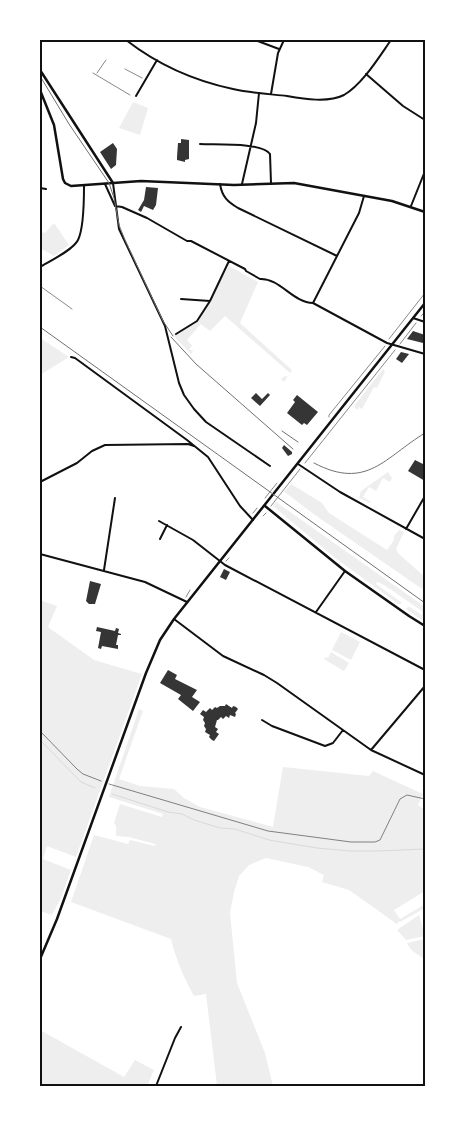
<svg xmlns="http://www.w3.org/2000/svg" width="465" height="1126" font-family="'Sofia Sans Condensed',sans-serif">
  <style>
    .green { fill: #eee }
    .lines { fill: none; stroke-linecap: round; stroke-linejoin: round }
    .stream { stroke: #d9d9d9; stroke-width: 1 }
    .building { fill: #353535 }
    .path { stroke: #111; stroke-width: 0.5 }
    .service { stroke: #111; stroke-width: 0.5 }
    .minor { stroke: #111; stroke-width: 2 }
    .tertiary { stroke: #111; stroke-width: 2.5 }
    .secondary { stroke: #111; stroke-width: 2.5 }
    .tram { stroke: #707070; stroke-width: 1 }
    .rail { stroke: #707070; stroke-width: 1 }
    .neatline { fill: none; stroke: #111; stroke-width: 2 }
  </style>
  <rect width="100%" height="100%" fill="#fff"/>
  <path class="green" d="M133,102L148,108L140,135L119,128Z
    M54,223L69,245L54,256L40,248V231L45,233Z
    M229,266L258,282L240,323L292,370L284,382L281,379L285,376L287,377L290,373L225,316L210,331L199,323L200,325L187,340L192,346L189,349L193,351L191,354L173,335L197,321Z
    M40,338L69,357L40,375Z
    M383,369L385,372L377,388L374,387L362,409L359,407L358,410L355,408V405Z
    M388,472L392,478L390,482L383,478L376,491L369,487L363,497L371,502L370,503L359,498L361,491Z
    M291,484L322,503L329,513L387,550L394,540V536L399,530L404,532L396,549L399,554L425,577V591L315,515L286,493L284,492Z
    M276,502L425,607V622L407,610L406,608L410,607L422,615V611C414,606 382,582 377,582L376,584L401,602V604H398L334,557L273,506Z
    M40,600L57,606L48,627L94,660L142,674L76,857L47,846L43,859L71,870L61,898L52,915L40,911Z
    M341,632L360,642L351,660L332,650Z
    M331,652L349,663L344,671L324,659L326,657L328,658Z
    M139,709L143,711L119,779L140,786L174,789L184,798L200,807L273,827L283,767L369,776L373,771L423,794L418,805L425,810V891L394,910L400,919L425,904V908L400,922L399,921L397,924L349,890L322,882L324,875L308,867L266,858L249,865L239,876L234,892L230,913L237,983L265,1053L273,1086H217L206,994L194,996C184,978 176,960 171,939L71,902L94,835L128,844L130,840L155,846V844L129,837L116,836V826L114,823L120,804L162,817L163,814L109,797Z
    M419,915L425,936L406,940L397,930Z
    M425,939V960C419,954 410,952 407,943Z
    M40,1030L124,1077L135,1060L154,1070L147,1086H40Z"/>
  <g class="lines">
    <path class="stream" d="M40,740L81,782L95,788
      M112,794L168,812L182,814L194,820L220,828L235,829L269,840L317,848L350,851H378L425,849"/>
  </g>
  <path class="building" d="M181,139L189,140V159L185,160V162L177,160V157L178,143H181Z
    M113,143L117,149L116,165L111,169L100,152Z
    M146,187L158,188L156,205L153,210L144,206L141,212L138,210L144,200Z
    M413,331L425,335V341L423,343L407,339Z
    M401,352L409,354L402,363L396,359Z
    M256,393L262,399L268,393L270,395L260,406L251,398Z
    M297,395L318,412L307,425L304,423L302,425L287,413L295,402L293,400Z
    M284,445L292,452V454L288,456L282,448Z
    M415,460L425,465V481L408,471Z
    M224,569L230,572L226,580L220,577Z
    M90,581L101,584L95,604H89L86,601Z
    M97,627L115,631L116,628L119,629L118,633L121,634V635H118L116,645H118V649L102,646L101,649L98,648L101,632L96,631Z
    M168,670L177,675L175,679L197,690L192,697L200,702L193,711L178,699L181,695L160,683Z
    M226,704L232,708L233,706L236,707L238,709L235,713L236,714L235,717L230,715L229,718L226,716L223,719L221,717L218,720H217L215,727L218,729L216,732L219,734L214,741L212,740L209,737L210,735L205,732L206,729L204,726L205,723L203,720L204,717L200,714L203,710L206,712L210,708L212,710L215,707L217,708L220,706H225Z"/>
  <g class="lines">
    <path class="path" d="M125,69L142,78
      M93,73L130,95
      M97,73L106,60
      M421,316L425,312
      M389,339L425,293
      M400,344L416,323
      M329,417V415L385,346
      M305,463L395,350
      M265,498L277,483
      M271,506L300,469
      M253,513L257,508
      M263,516L266,513
      M226,561L229,558
      M186,597L190,590
      M40,731L77,769L83,774L101,781
      M109,784L268,831L351,842H375L380,840L400,799L407,795L425,799"/>
    <path class="service" d="M40,286L72,309"/>
    <path class="minor" d="M126,40C157,64 195,81 233,89C251,93 269,94 287,96C304,99 328,103 344,95C362,85 379,57 391,40
      M255,40L279,49
      M366,74L403,106L425,120
      M271,94L278,53L284,40
      M136,96L157,60
      M200,144C215,145 262,142 270,154L271,183
      M113,183L119,229L165,326L179,383L184,395L194,409L206,422L270,466
      M105,184L115,206
      M220,184C222,197 228,202 238,208L337,256
      M242,184L256,123L259,93
      M40,188L46,189
      M115,206L122,207L147,218L187,241H191L245,269L246,271L260,279C280,278 293,303 313,303L387,343L425,354
      M411,206L425,171
      M40,267C50,261 73,250 78,240C84,228 84,200 84,186
      M181,299L210,301
      M313,303L359,213L364,196
      M413,318L425,322
      M176,334L197,321L210,301L229,261
      M71,357L75,358L187,440L208,457L240,506L253,520
      M298,464L340,492L425,539
      M40,482L77,463L92,451L105,445L188,444L194,446
      M159,521L193,540L225,565L425,670
      M406,529L425,496
      M160,539L167,525
      M40,554L145,582L187,602
      M104,570L115,498
      M316,612L345,571
      M174,619L223,656L264,675L277,683L371,750L425,775
      M262,720L272,726L325,746L333,743L343,730
      M371,750L425,686
      M156,1086L175,1038L181,1027"/>
    <path class="tertiary" d="M265,506L345,571L409,616L425,626"/>
    <path class="secondary" d="M40,70L113,183
      M40,90L54,125L63,179L65,183L71,186L141,181L234,185L294,183L392,201L425,212
      M40,959L57,919L146,673L160,640L174,619L425,303"/>
    <path class="tram" d="M40,76L69,124L109,183L114,198L119,225L125,240L163,321L173,336"/>
    <path class="rail" d="M40,327L425,603
      M171,337L196,364L293,449
      M282,431L298,442
      M314,463C367,491 385,457 425,433"/>
  </g>
  <rect width="465" height="1126" fill="none" stroke="#ffffff" stroke-width="82"/>
  <rect x="41" y="41" width="383" height="1044" class="neatline"/>
</svg>
